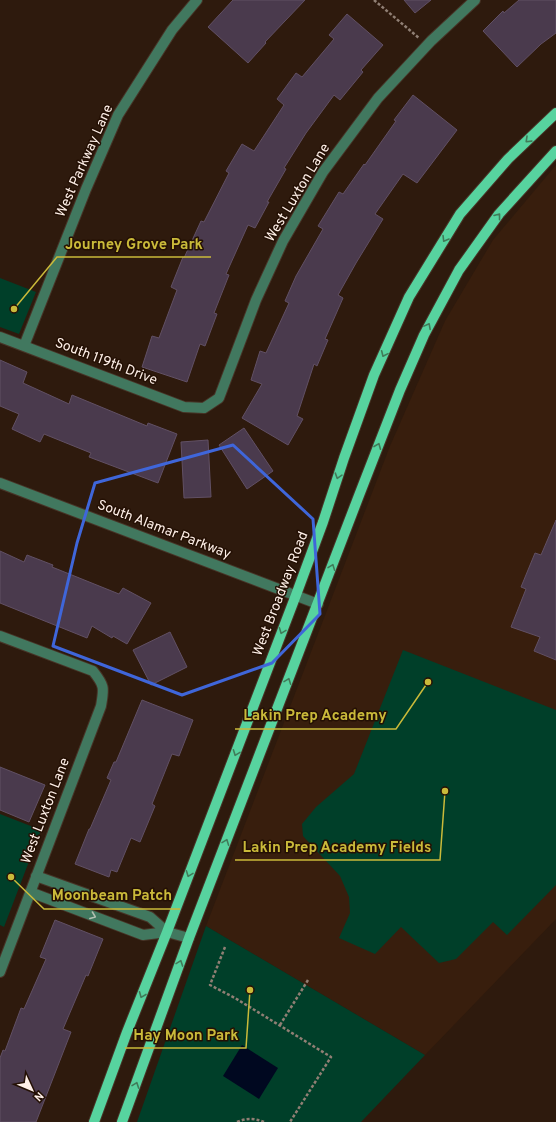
<svg xmlns="http://www.w3.org/2000/svg" width="556" height="1122" font-family="Overpass,sans-serif">
  <style>
    .built { fill: #381e0d }
    .green { fill: #003f29 }
    .water { fill: #000820 }
    .building { fill: #4a3a4d; stroke: #615064 }
    .lines { fill: none; stroke-linecap: round; stroke-linejoin: round }
    .minor-casing { stroke: #473427; stroke-width: 12 }
    .major-casing { stroke: #473427; stroke-width: 12 }
    .path { stroke: #907f74; stroke-width: 2.5; stroke-dasharray: 3 2; stroke-linecap: butt }
    .minor { stroke: #41785f; stroke-width: 10 }
    .major { stroke: #57d39f; stroke-width: 10 }
    .oneway { stroke: #407b59 }
    .oneway2 { stroke: #b2bfb1 }
    .marked { fill: none; stroke: #3f66da; stroke-width: 3; stroke-linejoin: round }
    .labels { text-anchor: middle; dominant-baseline: central; stroke-width: 3; stroke-linejoin: round; paint-order: stroke }
    .street-label { font-size: 14px; fill: #feefe7; stroke: #241004 }
    .leader { fill: none; stroke: #caba3a; stroke-width: 1.5 }
    .callout-dot { fill: #caba3a; stroke: #241004; stroke-width: 1.5 }
    .callout-label { font-size: 15px; text-anchor: middle; font-weight: bold; fill: #caba3a; stroke: #241004; stroke-width: 3; stroke-linejoin: round; paint-order: stroke }
  </style>
  <rect width="100%" height="100%" fill="#2e1a0d"/>
  <path class="built" d="M556,165V919L425,1055L206,926L390,446L445,321L493,240Z"/>
  <path class="green" d="M0,278L36,292L19,334L0,327Z
    M403,650L556,710V885L507,935L493,922L456,959L439,963L401,927L375,954L339,938L350,913L349,897L340,876L303,836L302,824L316,807L354,774Z
    M0,814L41,830L4,927L0,925Z
    M206,926L425,1055L361,1122H137Z"/>
  <path class="water" d="M242,1045L278,1068L259,1099L223,1076Z"/>
  <path class="building" d="M233,0H305L265,42L266,43L248,63L208,27Z
    M404,0H431L415,13Z
    M519,0H556V33L541,44L517,67L483,31L503,11L504,13Z
    M347,14L383,45L361,70L363,72L340,100L334,95L306,133L284,168L286,169L267,202H269L255,228L248,225L226,274L229,275L214,313L217,314L205,346L200,344L187,382L142,367L152,336L159,338L177,290L171,287L183,257L184,258L201,221L204,222L229,173L226,171L242,144L254,151L284,105L277,99L296,73L302,77L334,39L329,35Z
    M413,95L457,130L417,183L403,174L375,214L383,219L356,263L338,295L343,298L325,339L328,340L317,366L314,364L297,416L303,419L288,445L242,418L262,384L251,380L260,351L266,353L289,303L285,301L296,276L323,229L318,226L339,192L343,194L364,164L365,165L396,121L394,120Z
    M0,360L27,372L23,383L69,404L72,395L147,426L148,423L177,434L158,483L89,457L91,453L44,434L40,442L12,429L19,414L0,406Z
    M244,428L273,471L247,489L219,445Z
    M208,440L211,497L184,498L181,442Z
    M556,520V660L534,651L540,637L511,627L526,589L521,587L535,553L541,555Z
    M0,551L24,562L27,555L53,565L52,567L119,594L123,588L151,603L127,644L113,636L112,638L92,626L87,638L0,603Z
    M170,632L187,667L151,685L133,650Z
    M142,700L193,720L179,756L172,754L152,804L155,806L140,842L131,838L117,872L111,870L109,877L75,864L89,829H90L111,780L107,778L114,762H116Z
    M0,767L45,785L29,822L0,810Z
    M55,920L103,939L88,976L86,975L63,1029L71,1032L36,1122H0V1058L3,1050L5,1051L21,1008L24,1009L46,959L40,957Z"/>
  <g class="lines">
    <g class="minor-casing">
      <path id="minor" d="M0,337L184,407L204,408L219,398L256,300L283,241L323,172L378,98L431,41L475,0
        M24,346L86,189L118,115L172,30L197,0
        M0,483L318,604
        M0,636L93,671C105,686 104,688 101,706L0,972
        M36,876L150,917L167,932
        M30,892L143,935L167,932L189,938"/>
    </g>
    <g class="major-casing">
      <path id="major" d="M94,1122L127,1032L167,932L296,595L323,522L344,458L374,375L409,297L460,214L508,159L556,113
        M122,1122L189,938L358,498L400,390L424,335L459,270L499,214L556,151"/>
    </g>
    <path class="path" d="M374,0L419,38
      M225,947L210,985L235,998L331,1057L290,1122
      M280,1025L308,980
      M237,1122C246,1118 254,1118 264,1122"/>
    <use href="#minor" class="minor"/>
    <use href="#major" class="major"/>
  </g>
  <defs><path id="oneway-chevron" d="M-2-3.5L2.5 0L-2 3.5" fill="none" stroke-width="1.6" stroke-linecap="round" stroke-linejoin="round"/></defs>
  <g class="oneway">
    <use href="#oneway-chevron" transform="translate(528 140) rotate(136)"/>
    <use href="#oneway-chevron" transform="translate(498 216) rotate(-52)"/>
    <use href="#oneway-chevron" transform="translate(445 239) rotate(121)"/>
    <use href="#oneway-chevron" transform="translate(428 326) rotate(-62)"/>
    <use href="#oneway-chevron" transform="translate(384 354) rotate(114)"/>
    <use href="#oneway-chevron" transform="translate(378 446) rotate(-68)"/>
    <use href="#oneway-chevron" transform="translate(338 476) rotate(108)"/>
    <use href="#oneway-chevron" transform="translate(332 567) rotate(-69)"/>
    <use href="#oneway-chevron" transform="translate(282 631) rotate(111)"/>
    <use href="#oneway-chevron" transform="translate(288 681) rotate(-69)"/>
    <use href="#oneway-chevron" transform="translate(236 753) rotate(111)"/>
    <use href="#oneway-chevron" transform="translate(226 842) rotate(-69)"/>
    <use href="#oneway-chevron" transform="translate(189 874) rotate(111)"/>
    <use href="#oneway-chevron" transform="translate(180 963) rotate(-70)"/>
    <use href="#oneway-chevron" transform="translate(142 995) rotate(112)"/>
    <use href="#oneway-chevron" transform="translate(136 1085) rotate(-70)"/>
  </g>
  <use class="oneway2" href="#oneway-chevron" transform="translate(93 916) rotate(21)"/>
  <path class="marked" d="M233,445L313,519L320,614L272,663L182,695L53,646L77,543L95,483Z"/>
  <g class="labels">
    <g class="street-label">
      <text transform="translate(85 161) rotate(-66)">West Parkway Lane</text>
      <text transform="translate(298 193) rotate(-59)">West Luxton Lane</text>
      <text transform="translate(106 362) rotate(21)">South 119th Drive</text>
      <text transform="translate(164 530) rotate(21)">South Alamar Parkway</text>
      <text transform="translate(281 594) rotate(-69)">West Broadway Road</text>
      <text transform="translate(46 811) rotate(-69)">West Luxton Lane</text>
    </g>
  </g>
  <path class="leader" d="M14 309L57 257H211M428 682L396 729H235M445 791L440 860H235M11 877L44 909H180M250 990L246 1048H125"/>
  <g class="callout-dot">
    <circle cx="14" cy="309" r="4"/>
    <circle cx="428" cy="682" r="4"/>
    <circle cx="445" cy="791" r="4"/>
    <circle cx="11" cy="877" r="4"/>
    <circle cx="250" cy="990" r="4"/>
  </g>
  <g class="callout-label">
    <text x="134" y="249">Journey Grove Park</text>
    <text x="315" y="720">Lakin Prep Academy</text>
    <text x="337" y="852">Lakin Prep Academy Fields</text>
    <text x="112" y="900">Moonbeam Patch</text>
    <text x="186" y="1040">Hay Moon Park</text>
  </g>
  <g transform="translate(32 1090) rotate(134)" stroke="#241004" stroke-width="3" paint-order="stroke">
  <path d="M0-3L7 15L0 10L-7 15Z" fill="#feefe7"/>
  <text y="-6" font-size="11" font-weight="bold" text-anchor="middle" fill="#feefe7">N</text>
  </g>
</svg>
